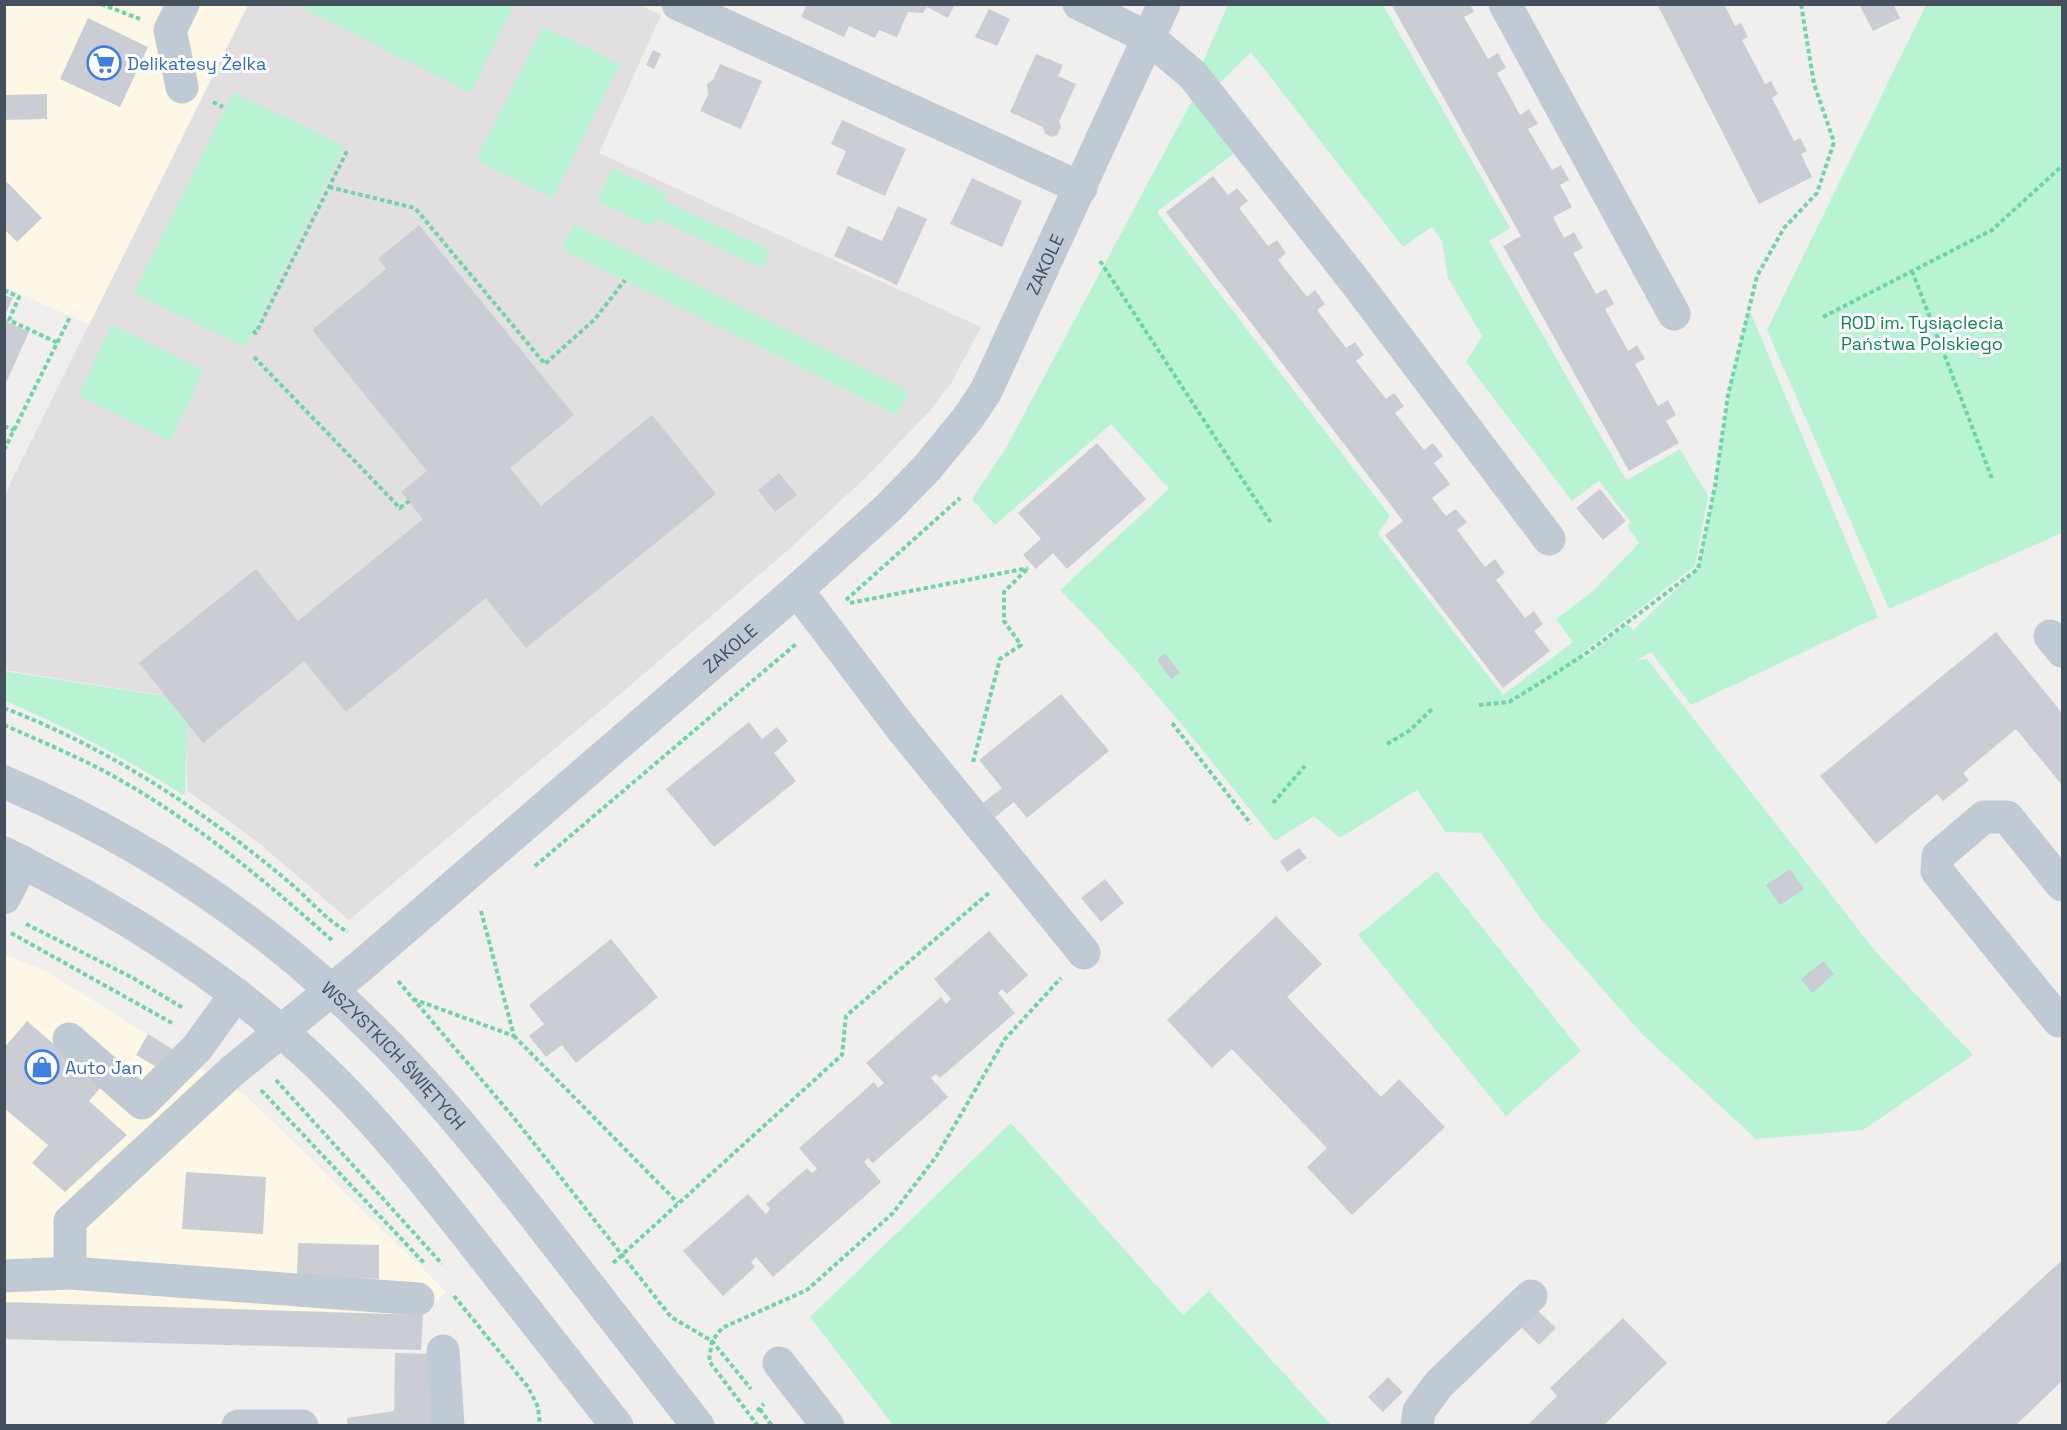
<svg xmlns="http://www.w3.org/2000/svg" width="2067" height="1430" font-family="'Space Grotesk',sans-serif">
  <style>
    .commercial { fill: #fdf8e6 }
    .education { fill: #e2dfe0 }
    .green { fill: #b8f3d3 }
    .building { fill: #cacdd3 }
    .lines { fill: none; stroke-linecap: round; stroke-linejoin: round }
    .path { stroke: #6dd4a8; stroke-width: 4; stroke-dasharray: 4.5 3; stroke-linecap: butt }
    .minor { stroke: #c0cad5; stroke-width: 33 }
    .labels { text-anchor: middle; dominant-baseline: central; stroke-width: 6; stroke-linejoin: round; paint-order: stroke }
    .shop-label { font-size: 18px; fill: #366cbe; stroke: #fff; text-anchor: start }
    .street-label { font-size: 18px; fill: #45505d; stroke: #fff }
    .park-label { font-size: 18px; fill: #0f8551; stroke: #fff }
  </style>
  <rect width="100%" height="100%" fill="#f1eeee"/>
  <path class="commercial" d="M5,5H248L90,325L5,287Z
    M4,954L49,973L246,1096L446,1292L423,1315L5,1319Z"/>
  <path class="education" d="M248,5H639L661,15L599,153L981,327L952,382L929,412L866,477L788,550L612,701L349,920L255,840L188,791L185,724L161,695L5,670L4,496Z"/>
  <path class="green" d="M295,4H509L513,6L471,93Z
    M1228,5H1383L1510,228L1489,241L1622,473L1627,480L1680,449L1708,496L1695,566L1582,653L1585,658L1628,624L1638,635L1634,629L1698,569L1715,486L1728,395L1749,309L1878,617L1691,705L1651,652L1636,661L1647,659L1876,952L1973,1055L1863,1130L1756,1139L1642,1034L1541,919L1481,833L1446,832L1417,790L1340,838L1314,816L1275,841C1206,754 1139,668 1060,590L1169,489L1111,424L995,525L972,499L1006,448L1194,97L1237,151L1157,212L1390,516L1378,534L1503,695L1573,642L1556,619L1591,593L1639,543L1627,526L1631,522L1599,481L1572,501L1466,362L1482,336L1448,278L1442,241L1432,227L1403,247L1251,52L1213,90L1198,73Z
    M1926,5H2062V533L1889,609L1767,330Z
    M543,27L620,64L553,198L476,160Z
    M233,92L344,146L245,347L134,293Z
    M612,168L667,193L664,201L770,250L762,268L656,218L651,226L597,201Z
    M574,224L909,391L897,415L562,249Z
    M112,325L204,370L170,441L78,395Z
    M4,671L164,696L187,724L185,796C127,759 68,727 5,701Z
    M1437,871L1581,1051L1506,1116L1358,935Z
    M1011,1123L1183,1315L1209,1291L1331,1425H893L810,1317Z"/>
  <path class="building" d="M807,4H955L948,18L927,7L923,13L908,12L897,37L879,30L875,38L849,26L844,37L801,17Z
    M1391,4H1470L1474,12L1464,17L1488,59L1498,53L1506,68L1497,73L1520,115L1529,109L1538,124L1528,129L1552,170L1561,165L1569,180L1560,185L1572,207L1553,217L1564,238L1574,232L1583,248L1573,253L1596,294L1606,289L1614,304L1605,309L1628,351L1637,345L1645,359L1635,364L1658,406L1668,400L1676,415L1666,421L1679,443L1629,471L1503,246L1521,236Z
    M1657,4H1724L1735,26L1741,23L1748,37L1742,40L1765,84L1771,81L1778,94L1772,98L1794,141L1800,138L1807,151L1801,154L1812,177L1759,204Z
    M1859,4H1893L1900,18L1873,31Z
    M989,9L1010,19L997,46L975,37Z
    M88,18L148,47L120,107L60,79Z
    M653,50L661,54L654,69L646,65Z
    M1036,54L1063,65L1058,76L1076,84L1059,122L1061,127L1057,135L1053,137L1045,134L1043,127L1010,112Z
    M720,64L762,81L741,129L700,111L708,95L707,84L713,80Z
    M47,94V119L4,120V95Z
    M842,120L906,149L885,196L836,174L846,151L831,144Z
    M1213,176L1228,195L1237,188L1248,201L1239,208L1268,246L1277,240L1286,253L1278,260L1307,297L1315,290L1325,304L1317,310L1346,348L1355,342L1364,355L1356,361L1386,399L1394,393L1404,406L1395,413L1424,450L1433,443L1443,456L1434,463L1450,484L1432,498L1446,516L1456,509L1467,522L1457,530L1485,567L1495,559L1505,573L1496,580L1525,618L1534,611L1543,624L1534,631L1550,651L1503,688L1385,535L1403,521L1166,212Z
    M972,178L1022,201L1002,247L950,224Z
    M7,182L42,218L17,242L4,229V185Z
    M898,206L927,219L897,285L834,256L848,226L882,241Z
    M419,225L574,415L510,468L541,506L652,415L716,494L526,648L486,598L346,712L304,661L203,743L139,663L256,569L298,621L423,519L401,492L427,471L312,330L386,269L378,259Z
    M4,295L13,298L4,317Z
    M6,321L29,332L4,387V325Z
    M1097,443L1146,499L1067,569L1053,553L1036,569L1023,555L1041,539L1018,513Z
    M779,473L797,495L775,512L758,490Z
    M1600,489L1626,521L1603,540L1576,508Z
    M1996,632L2062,713V785L2016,729L1963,773L1969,780L1943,801L1937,794L1876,844L1820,776Z
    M1165,653L1180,673L1171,679L1157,660Z
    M1061,694L1109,751L1027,818L1014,802L995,817L983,803L1002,788L979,760Z
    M749,722L762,739L777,727L788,741L774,753L796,781L714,847L666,789Z
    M1299,848L1307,858L1287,872L1280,861Z
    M1790,869L1804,889L1780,905L1766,885Z
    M1105,879L1124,903L1101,922L1081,898Z
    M1276,916L1322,964L1287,997L1381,1097L1399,1079L1445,1127L1352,1215L1307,1167L1327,1148L1232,1049L1212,1068L1167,1020Z
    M989,931L1028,975L1007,994L1002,989L998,993L1015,1013L940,1078L936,1074L931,1078L948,1097L873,1163L868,1158L864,1162L881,1182L773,1277L756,1257L751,1262L755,1267L723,1296L683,1251L748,1194L766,1214L770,1209L766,1204L807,1168L812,1173L817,1169L799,1148L874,1082L878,1088L884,1083L866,1063L941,997L946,1004L951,999L934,979Z
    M611,939L658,997L576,1063L562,1045L546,1057L529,1036L544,1024L529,1005Z
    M1823,961L1834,974L1812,993L1801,979Z
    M27,1021L102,1086L89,1101L127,1135L65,1192L32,1163L48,1145L4,1108V1048Z
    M148,1034L177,1052L165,1072L136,1055Z
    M186,1172L266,1177L263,1234L182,1229Z
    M298,1243L379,1245V1279L297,1276Z
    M2062,1260V1381L2015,1426H1888L1886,1423Z
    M4,1302L423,1315L421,1350L4,1339Z
    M1535,1308L1556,1328L1539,1345L1518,1324Z
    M1623,1318L1667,1363L1603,1426H1527L1557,1396L1550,1388Z
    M395,1353L432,1354L441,1426H348L347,1418L394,1411Z
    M1388,1377L1403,1392L1383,1412L1368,1397Z"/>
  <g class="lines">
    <path class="path" d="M101,4L140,19
      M213,102L223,107
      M329,187L415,208L545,364L595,319L625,280
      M1100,261L1271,523
      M1912,271L1993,481
      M4,290L19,297L9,320L58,343
      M1823,317L1992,230L2062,166
      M253,331L256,333L348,149
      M254,357L400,508L409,501
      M4,426L14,430
      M4,450L70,317
      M846,600L960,498
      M850,603L1028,568
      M1479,705L1509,702L1548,678L1588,652L1698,569L1715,486L1728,395L1757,276L1784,228L1817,193L1834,142L1814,84L1801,4
      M4,708C88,740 164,786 235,839C256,855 276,871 296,888C313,904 328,921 348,932
      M1172,723L1251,824
      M4,725C36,739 69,753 100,769C186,814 262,878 334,942
      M1387,744L1409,731L1432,709
      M973,762L1000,659L1021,645L1004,621V592L1028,568
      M1273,803L1305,766
      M535,866L796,644
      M26,924L133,978L183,1008
      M11,933L172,1023
      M398,981L514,1118L671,1317L712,1341L751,1389
      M413,999L514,1036L481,911
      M514,1036L678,1203
      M276,1080L442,1264
      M261,1090L425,1264
      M613,1263L842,1055L846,1016L990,892
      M454,1296L528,1387L538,1407L540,1426
      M760,1409L772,1426
      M757,1411L764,1404
      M758,1426L709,1361L712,1341L722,1328L807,1290L893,1213L936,1157L1005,1039L1061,978"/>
    <g class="minor">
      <path d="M678,4L1081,188"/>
      <path d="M1079,4L1149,38L1193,75L1357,284L1549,539"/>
      <path d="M1505,4L1674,314"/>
      <path d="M182,87L170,30L183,4"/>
      <path d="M797,590L902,729L1084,953"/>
      <path d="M2050,636L2062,651"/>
      <path id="s1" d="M4,782C124,833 236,904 332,991C412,1062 478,1144 544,1228C595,1294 646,1360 698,1426"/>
      <path d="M4,853C110,906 211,967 299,1047C368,1109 425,1181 482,1254C527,1311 572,1368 617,1426"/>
      <path d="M2062,885L2007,817H1984L1938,856L1937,871L2059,1021H2062"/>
      <path d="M4,898L23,862"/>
      <path d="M69,1039L142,1103L197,1048L236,994"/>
      <path d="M4,1276L70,1273"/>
      <path id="s2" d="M418,1299L70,1273V1221L231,1072L361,966L797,590L887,509L927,468L968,418L986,391L1164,4"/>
      <path d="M443,1351L448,1426"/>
      <path d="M779,1363L828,1426"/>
      <path d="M238,1426H302"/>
      <path d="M1417,1426L1419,1411L1439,1384L1531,1296"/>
    </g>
  </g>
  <defs>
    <g id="supermarket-ring" transform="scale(1.725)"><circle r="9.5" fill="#fff" stroke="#3f7fe0" stroke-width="1.5"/><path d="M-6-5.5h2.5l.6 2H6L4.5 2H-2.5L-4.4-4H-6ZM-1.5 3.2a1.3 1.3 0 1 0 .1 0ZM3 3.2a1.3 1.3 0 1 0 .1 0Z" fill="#3f7fe0"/></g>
    <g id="shop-ring" transform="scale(1.725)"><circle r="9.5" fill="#fff" stroke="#3f7fe0" stroke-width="1.5"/><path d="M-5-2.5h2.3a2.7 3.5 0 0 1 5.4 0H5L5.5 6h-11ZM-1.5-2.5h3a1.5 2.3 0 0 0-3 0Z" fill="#3f7fe0"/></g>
  </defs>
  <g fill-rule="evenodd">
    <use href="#supermarket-ring" x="104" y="63"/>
    <use href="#shop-ring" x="42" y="1067"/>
  </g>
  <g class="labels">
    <g class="shop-label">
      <text x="127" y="63">Delikatesy Żelka</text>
      <text x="65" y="1067">Auto Jan</text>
    </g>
    <g class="street-label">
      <text stroke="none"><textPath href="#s2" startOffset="1779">ZAKOLE</textPath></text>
      <text stroke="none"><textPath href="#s2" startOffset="1275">ZAKOLE</textPath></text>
      <text stroke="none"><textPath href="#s1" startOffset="480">WSZYSTKICH ŚWIĘTYCH</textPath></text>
    </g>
    <g class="park-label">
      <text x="1922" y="322">ROD im. Tysiąclecia<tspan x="1922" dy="21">Państwa Polskiego</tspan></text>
    </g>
  </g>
  <rect width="2067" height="1430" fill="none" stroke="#45505d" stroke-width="12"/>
</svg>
